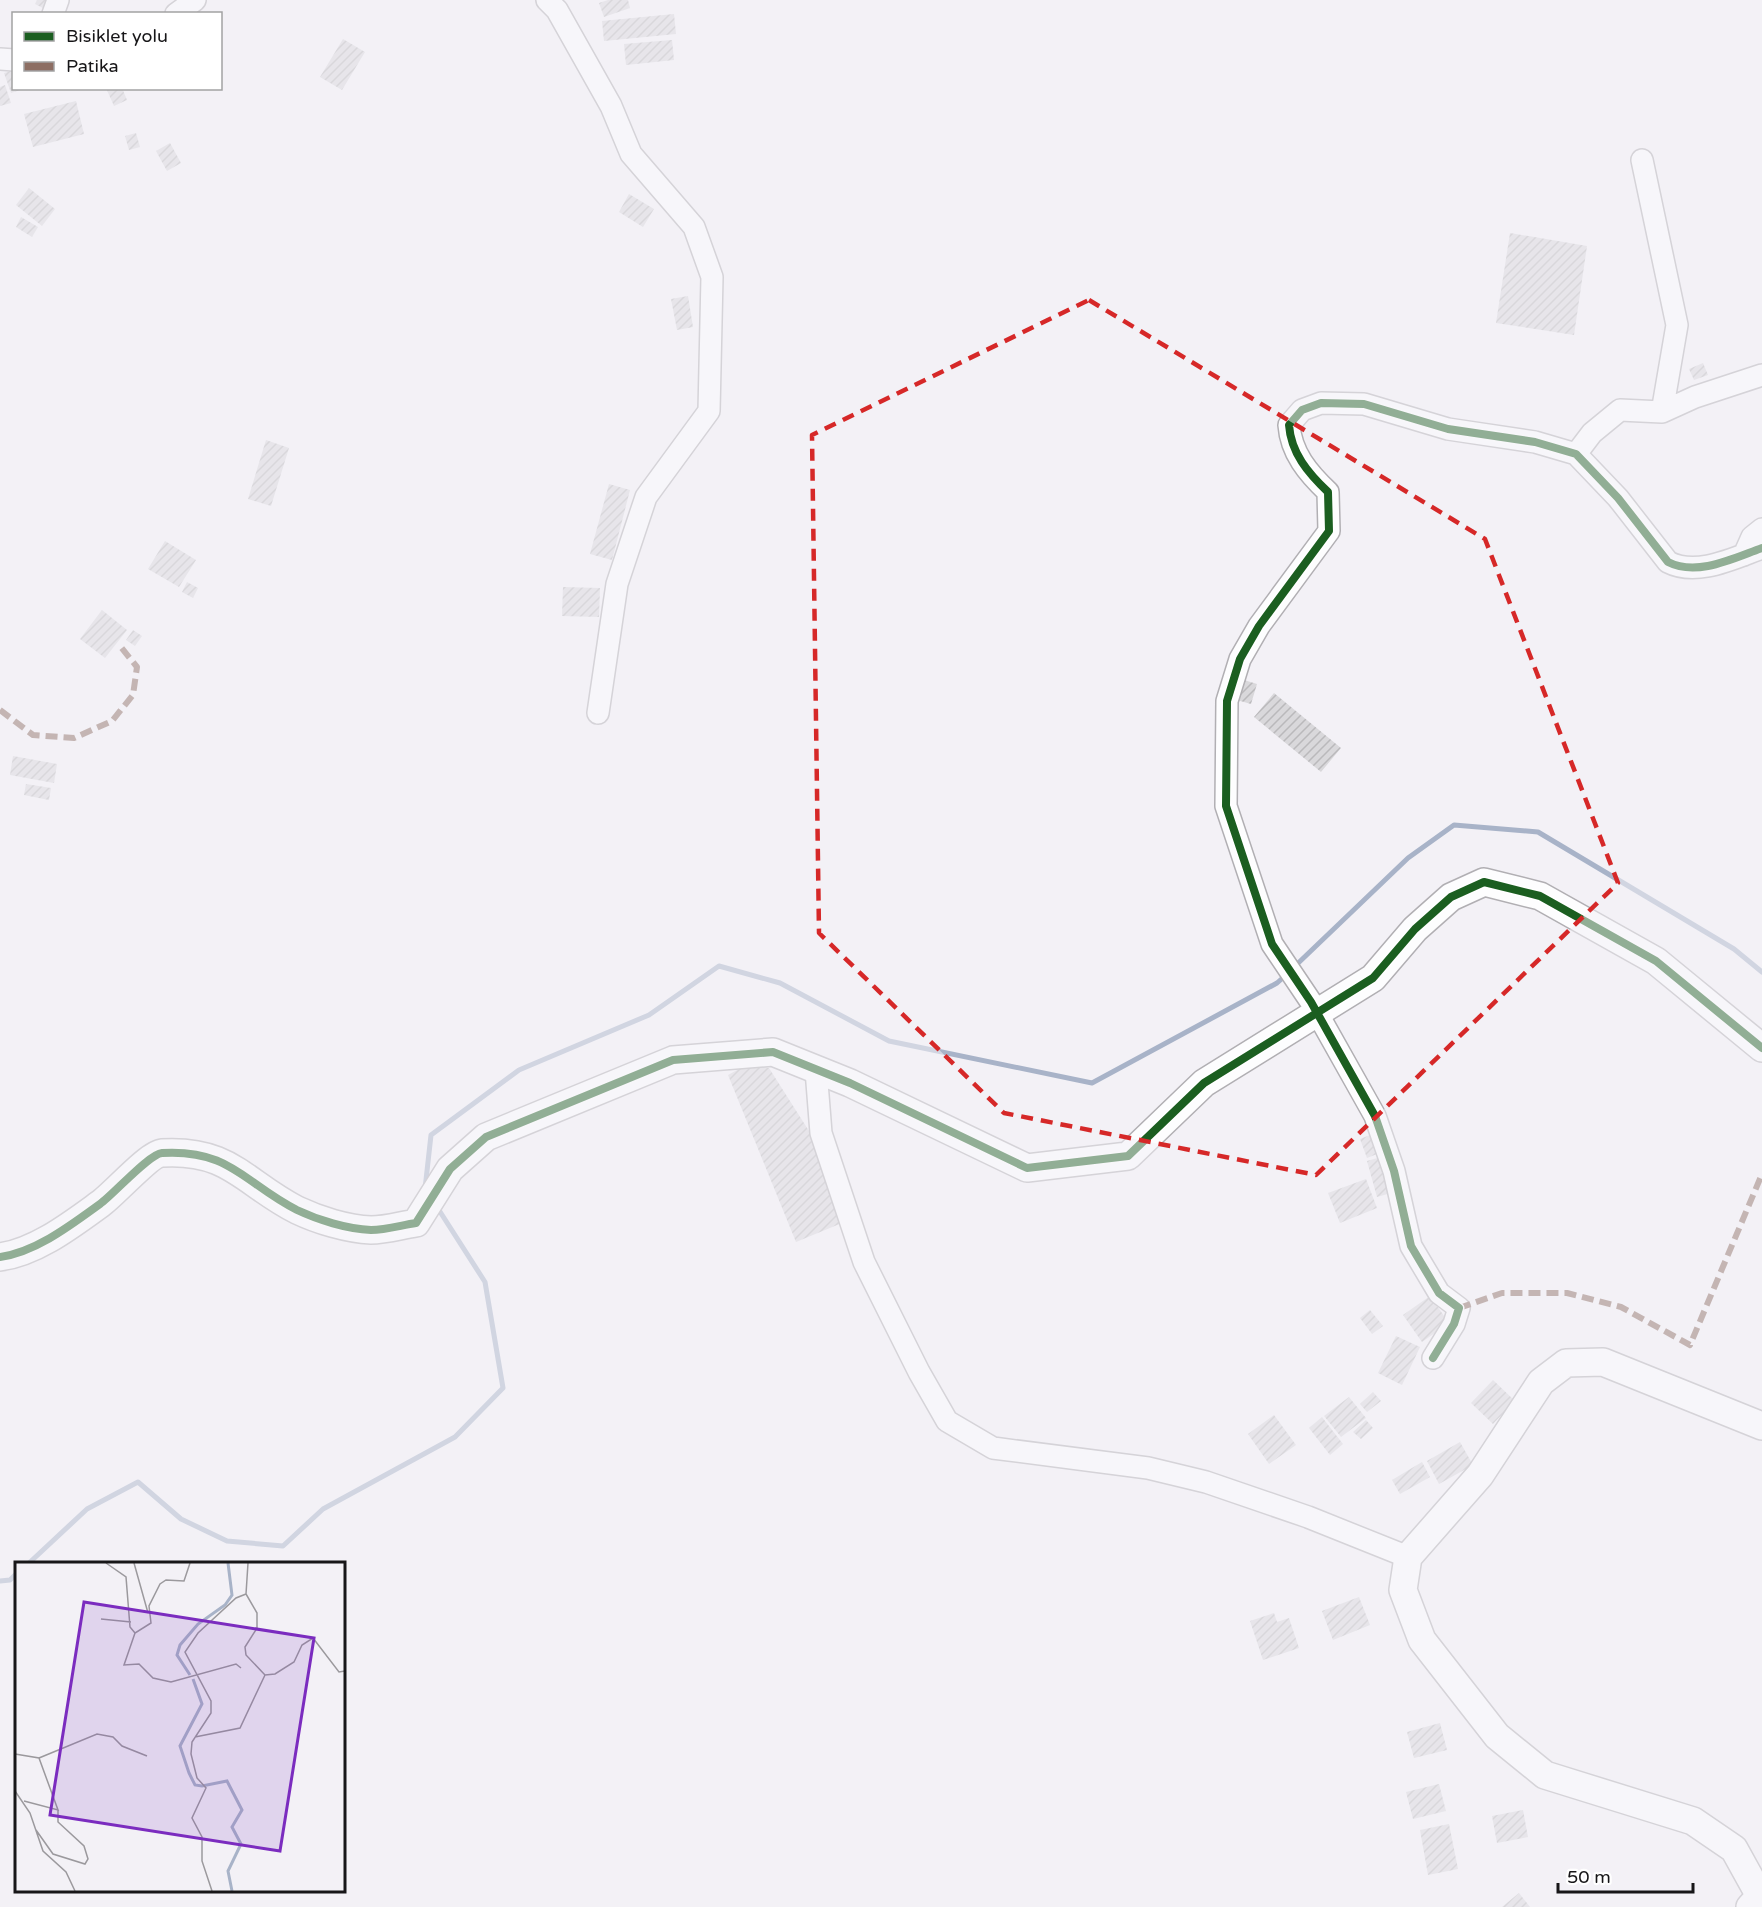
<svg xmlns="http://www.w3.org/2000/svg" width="1762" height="1907" font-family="'Varela Round',sans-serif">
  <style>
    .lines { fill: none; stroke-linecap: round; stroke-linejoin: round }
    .stream { stroke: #a8b3c8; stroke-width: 5 }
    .building { fill: url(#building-hatch) }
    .minor-casing { stroke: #b1afb3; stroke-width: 24 }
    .tertiary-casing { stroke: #b1afb3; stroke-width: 30 }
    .minor { stroke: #fdfdfe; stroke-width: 21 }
    .tertiary { stroke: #fdfdfe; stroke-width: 27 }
    .quiet { stroke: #8d6e63; stroke-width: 6; stroke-dasharray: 12 6; stroke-linecap: butt }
    .cycleway-casing { stroke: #fff; stroke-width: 11 }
    .cycleway { stroke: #1b5e20; stroke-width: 8 }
    .marked { fill: none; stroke: #d62828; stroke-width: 4.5; stroke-dasharray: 12 8; stroke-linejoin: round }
    .inset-river { fill: none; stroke: #a8b3c8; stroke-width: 3 }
    .inset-road { fill: none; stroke: #9b999d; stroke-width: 1.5 }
    .view { fill: #7b2cbf; fill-opacity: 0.15; stroke: #7b2cbf; stroke-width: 3 }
    .inset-edge { fill: none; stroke: #171618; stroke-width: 3 }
  </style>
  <defs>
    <pattern id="building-hatch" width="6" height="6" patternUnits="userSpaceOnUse" patternTransform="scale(1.5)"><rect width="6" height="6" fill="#d9d8db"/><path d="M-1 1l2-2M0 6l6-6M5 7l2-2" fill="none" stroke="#bab9bb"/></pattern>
  </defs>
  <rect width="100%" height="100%" fill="#f3f1f6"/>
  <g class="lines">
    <path class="stream" d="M1293,968L1408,858L1454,825L1538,832L1734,949L1762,972
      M425,1189L431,1135L519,1070L649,1015L719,966L780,983L889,1041L1092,1083L1277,983L1286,975
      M28,1564L87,1509L138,1482L181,1519L227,1541L283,1546L323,1509L455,1437L503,1388L485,1282L437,1207
      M0,1581L10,1580L16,1574"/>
  </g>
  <path class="building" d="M37,0H52L47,10L35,4Z
    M608,0H628L630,8L604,17L599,3Z
    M674,14L676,34L604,41L602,21Z
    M343,39L365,52L342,90L320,77Z
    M672,40L674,60L626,65L624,44Z
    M14,70V88L23,89L11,93L4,73Z
    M5,85L11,103L0,106V87Z
    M106,88H122L127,100L114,106Z
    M76,101L84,134L33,147L24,114Z
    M136,133L140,147L129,150L125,136Z
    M170,143L181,163L167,171L156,151Z
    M29,188L55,209L42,226L16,205Z
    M629,194L654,209L643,227L619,212Z
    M21,217L38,227L32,237L16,227Z
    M1510,233L1587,246L1574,335L1496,323Z
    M688,296L693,327L677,330L671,299Z
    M1703,363L1708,375L1694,380L1689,369Z
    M266,440L289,448L271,506L248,499Z
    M609,484L630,490L612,560L590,554Z
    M165,541L196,560L179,587L148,569Z
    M187,582L198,588L193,598L182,592Z
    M563,587L600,588L599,617L562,616Z
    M102,610L127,630L105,658L80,639Z
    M133,630L142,636L135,646L126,640Z
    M1244,680L1257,684L1251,704L1237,700Z
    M1274,693L1341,748L1321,772L1254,717Z
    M13,756L57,764L54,783L10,775Z
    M26,784L51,788L49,800L24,795Z
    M748,1064L769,1068L816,1142L842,1223L796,1242L728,1075Z
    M1375,1133L1382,1152L1367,1158L1360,1139Z
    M1381,1157L1391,1193L1377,1197L1367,1161Z
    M1366,1179L1377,1208L1340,1223L1328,1193Z
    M1430,1296L1449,1323L1422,1342L1403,1315Z
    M1370,1310L1383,1326L1372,1334L1360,1318Z
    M1396,1336L1420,1347L1402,1385L1378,1373Z
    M1493,1380L1515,1401L1493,1424L1471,1403Z
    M1373,1392L1381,1401L1367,1412L1360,1404Z
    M1349,1397L1366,1418L1341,1437L1324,1416Z
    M1274,1415L1296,1445L1269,1464L1248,1434Z
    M1322,1417L1343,1444L1330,1455L1309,1428Z
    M1366,1420L1373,1428L1361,1439L1353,1432Z
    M1460,1442L1473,1465L1439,1484L1427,1461Z
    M1422,1462L1430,1477L1400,1494L1392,1480Z
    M1359,1597L1370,1625L1333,1640L1322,1611Z
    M1274,1613L1277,1622L1289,1618L1299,1648L1263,1660L1250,1621Z
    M1440,1723L1447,1750L1414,1758L1407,1732Z
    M1439,1784L1446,1811L1413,1819L1406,1792Z
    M1523,1810L1528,1837L1497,1843L1492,1816Z
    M1449,1824L1458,1869L1428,1875L1420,1830Z
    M1519,1893L1530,1907H1502Z"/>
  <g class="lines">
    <g class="minor-casing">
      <path id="minor" d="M547,0L557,10L611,106L631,154L694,227L712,277L709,411L646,497L617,584L598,713
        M53,14L58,0
        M176,14L195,0
        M0,59L14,60
        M1642,160L1677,325L1662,412
        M1576,454L1592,433L1620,410L1662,412L1695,397L1762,375
        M1744,555L1752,537L1762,529
        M816,1070L821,1133L864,1262L919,1372L947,1421L993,1448L1148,1468L1206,1482L1308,1517L1408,1557
        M1433,1358L1454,1324L1459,1308L1439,1293L1411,1246L1394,1171L1375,1116L1311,1002L1272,944L1226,806L1227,701L1240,659L1259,626L1329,531L1328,492C1308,473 1291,453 1289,425L1302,410L1321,403L1364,404L1448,429L1535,442L1576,454L1618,498L1668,562C1697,577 1734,558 1762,548"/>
    </g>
    <g class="tertiary-casing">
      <path id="tertiary" d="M0,1257C36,1252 71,1225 100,1204C113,1195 149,1154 162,1153C230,1149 244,1183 297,1210C318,1220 347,1229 371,1230C386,1230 402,1225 416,1223L450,1169L486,1137L673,1060L773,1052L850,1083L1027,1168L1128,1156L1204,1083L1373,978L1415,929L1451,897L1484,882L1540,896L1656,961L1762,1048
        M1750,1907L1760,1896L1734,1849L1693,1821L1545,1775L1497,1736L1422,1640L1403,1590L1408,1557L1480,1475L1541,1382L1566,1363L1603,1362L1762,1426"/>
    </g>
    <use href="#minor" class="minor"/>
    <use href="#tertiary" class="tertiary"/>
    <path class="quiet" d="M0,710L33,735L74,738L112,721L133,695L137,667L120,646
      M1459,1308L1502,1293H1567L1621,1307L1690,1345L1762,1174"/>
    <g class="cycleway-casing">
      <path id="cycleway" d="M0,1257C36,1252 71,1225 100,1204C113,1195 149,1154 162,1153C230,1149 244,1183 297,1210C318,1220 347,1229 371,1230C386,1230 402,1225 416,1223L450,1169L486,1137L673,1060L773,1052L850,1083L1027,1168L1128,1156L1204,1083L1373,978L1415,929L1451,897L1484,882L1540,896L1656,961L1762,1048
        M1433,1358L1454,1324L1459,1308L1439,1293L1411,1246L1394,1171L1375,1116L1311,1002L1272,944L1226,806L1227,701L1240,659L1259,626L1329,531L1328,492C1308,473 1291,453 1289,425L1302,410L1321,403L1364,404L1448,429L1535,442L1576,454L1618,498L1668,562C1697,577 1734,558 1762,548"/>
    </g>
    <use href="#cycleway" class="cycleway"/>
  </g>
  <path d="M0 0H1762V1907H0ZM1089,300L1485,539L1618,883L1316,1175L1004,1113L819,933L812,435Z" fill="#f3f1f6" fill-opacity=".55" fill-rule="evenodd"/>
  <path class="marked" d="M1089,300L1485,539L1618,883L1316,1175L1004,1113L819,933L812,435Z"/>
  <g transform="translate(15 1562)">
    <rect width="330" height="330" fill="#f3f1f6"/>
    <path class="inset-river" d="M175,113L162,93L165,83L183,62L210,43L217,33L213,1M178,117L187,142L165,184L174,211L180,223L187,224L212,219L227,248L217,265L226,282L213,309L217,329"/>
    <path class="inset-road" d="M91,1L111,15L115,65L120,71M119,1L133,51M175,1L169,19L151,18L145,22L134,44L136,61L120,71L109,103L124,102L138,116L156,120L221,102L226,106M233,1L231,32L242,51V66L230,85L231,93L250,113L260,112L279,100L287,83L298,76L324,110L330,109M86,57L116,60M180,175L225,166L250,113M0,192L24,196L43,248L9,239M24,196L82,172L98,175L107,184L132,194M0,229L15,251L28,289L51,310L60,329M21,268L38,292L70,302L73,297L69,284L43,260V248M197,329L187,299V275L177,256L191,226L182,216L176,192L177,180L196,151V139L170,90L183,71L221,36L231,32"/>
    <path class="view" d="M69,40L299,76L265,289L35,253Z"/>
    <rect width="330" height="330" class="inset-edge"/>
  </g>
  <rect x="12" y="12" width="210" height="78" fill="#ffffff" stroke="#a2a2a3" stroke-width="1.5"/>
  <rect x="24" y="32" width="30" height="9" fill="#1b5e20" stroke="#a2a2a3" stroke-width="1.5"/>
  <text x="66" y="42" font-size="18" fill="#171618">Bisiklet yolu</text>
  <rect x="24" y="62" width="30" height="9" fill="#8d6e63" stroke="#a2a2a3" stroke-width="1.5"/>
  <text x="66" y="72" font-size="18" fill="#171618">Patika</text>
  <path d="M1558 1883v9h135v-9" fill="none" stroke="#171618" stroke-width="3"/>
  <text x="1567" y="1883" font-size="18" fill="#171618" stroke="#ffffff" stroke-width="4.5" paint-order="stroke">50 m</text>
</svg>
